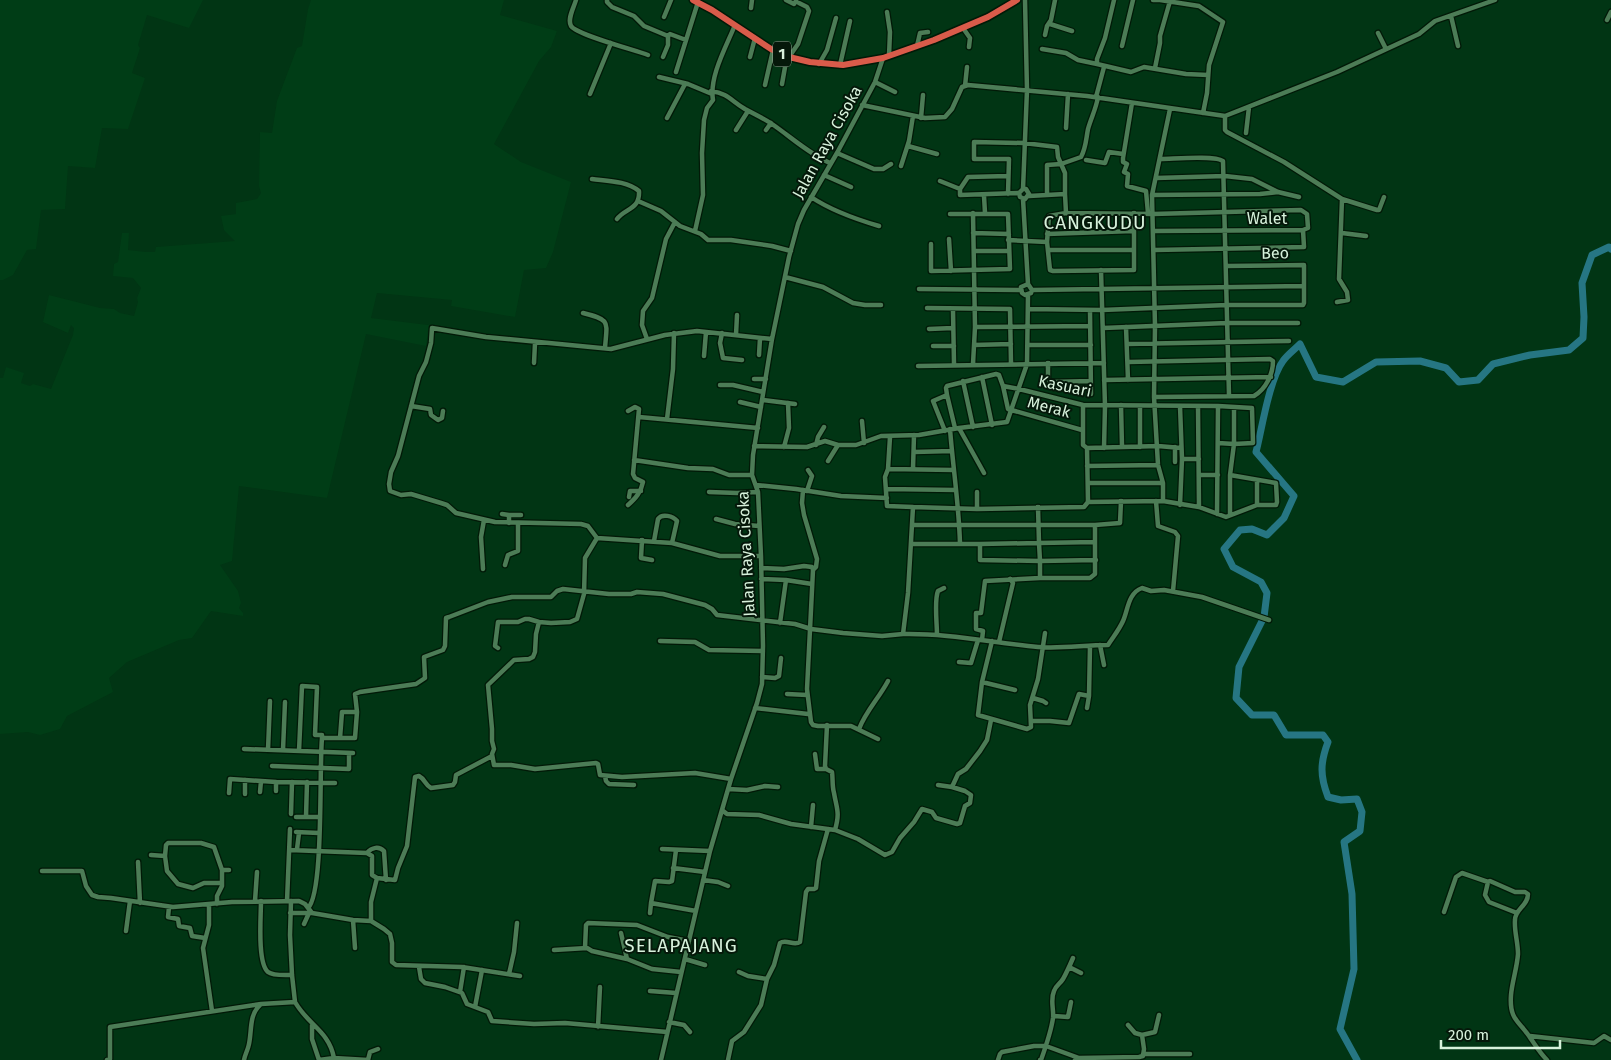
<svg xmlns="http://www.w3.org/2000/svg" width="1611" height="1060" font-family="'Fira Sans',sans-serif">
  <style>
    .built { fill: #003d16 }
    .lines { fill: none; stroke-linecap: round; stroke-linejoin: round }
    .river { stroke: #267683; stroke-width: 7 }
    .minor-casing { stroke: #021907; stroke-width: 7 }
    .highway-casing { stroke: #021907; stroke-width: 9 }
    .minor { stroke: #4c7c56; stroke-width: 4.5 }
    .highway { stroke: #d95b4a; stroke-width: 6 }
    .labels { text-anchor: middle; dominant-baseline: central; stroke-width: 4; stroke-linejoin: round; paint-order: stroke }
    .shield { fill: #05180a; stroke: #98b09c; stroke-width: 1 }
    .shield-label { font-size: 15px; font-weight: bold; fill: #d7f1db }
    .street-label { font-size: 16px; fill: #d7f1db; stroke: #05180a }
    .quarter-label { font-size: 19px; letter-spacing: 1px; fill: #d7f1db; stroke: #05180a }
  </style>
  <rect width="100%" height="100%" fill="#013514"/>
  <path class="built" d="M0,0H203L189,28L147,15L138,45L140,48L132,73L145,78L128,129L102,128L95,168L68,166L65,209L41,210L36,249L27,250L13,275L3,280H0Z
    M311,0H504L500,15L557,31L551,47L539,61L494,144L521,162L571,182L553,252L546,268L524,270L515,317L451,306L452,300L377,293L371,318L436,326V331L428,330L426,346L366,334L327,498L239,486L232,561L220,565L238,591L241,603L239,608L243,613V616L211,611L192,638L179,640L127,662L109,678L113,692L67,716L60,729L40,735L28,732L0,734V378H3L6,367L24,373L21,383L30,386L33,384L51,389L73,335L74,328L71,325L68,333L43,322L49,295L100,308L114,309L120,313L134,316L138,302L137,298L141,288L133,278L113,276L114,264L118,262L122,233H129L128,250L146,252H155L156,247L235,241L224,230L221,216L236,214V203L257,199L261,193L259,186L260,132L272,133L277,101L297,48L302,46L308,9Z"/>
  <g class="lines">
    <path class="river" d="M1357,1060L1340,1029L1354,969L1352,894L1344,842L1360,831L1362,812L1357,799L1341,800L1328,797C1320,776 1320,763 1328,742L1323,735H1286L1274,715H1252L1236,698L1239,667L1264,617L1267,593L1261,582L1233,567L1224,549L1240,530L1252,529L1267,535L1284,518L1294,496L1256,452C1262,429 1269,380 1283,361C1287,355 1294,350 1300,344L1316,377L1343,382L1376,362L1420,361L1446,368L1459,382L1478,380L1493,364L1530,355L1569,350L1583,338L1584,317L1582,283L1592,255L1609,247L1611,249"/>
    <g class="minor-casing">
      <path id="minor" d="M576,0C574,7 567,19 571,26C577,35 635,50 648,55
        M607,0V2L612,7L634,16L644,26L668,36V45L663,57
        M786,0L794,4L796,1
        M1114,0L1105,38L1097,59V64L1131,72L1144,67L1186,74L1208,75
        M1153,0H1159
        M1160,0L1199,6L1223,22L1209,65L1207,93L1203,113
        M751,8L752,0
        M887,12L890,32L889,56
        M1451,16L1458,46
        M664,17L671,0
        M1607,20L1611,12
        M1050,24L1072,31
        M963,28L970,38L969,47
        M1378,33L1386,49
        M1045,35L1047,26L1051,20L1055,0
        M668,36L670,34L686,40
        M917,46L920,33L928,32
        M1122,46L1133,0
        M1042,49L1066,53L1078,60L1097,64
        M750,57L755,38
        M789,57L798,44L809,11L807,7L799,3
        M819,64L827,50L836,18
        M840,65L850,21
        M1155,68L1160,43V36L1170,1
        M676,72L698,2
        M659,77L688,84L712,94
        M875,82L895,92
        M782,84L787,56
        M765,85L773,50
        M965,86L967,67
        M711,91C729,94 730,100 745,109C754,114 763,118 772,124C791,137 809,154 830,163
        M590,94L611,43
        M1096,97L1104,67
        M1132,103L1123,158V162L1127,164L1124,172L1128,174L1127,186L1146,191L1148,213
        M862,105L925,118L945,117L952,109L962,87L968,85L1087,96L1225,116L1337,72L1419,34L1435,21L1495,0
        M1225,116V130L1227,132L1284,162L1342,199L1339,279L1347,292L1348,300L1337,302
        M667,118L685,84
        M921,118L923,95
        M1066,128L1068,94
        M736,130L748,111
        M766,130L771,123
        M1246,133L1249,107
        M908,146L937,154
        M837,153L874,169H883L891,164
        M1161,159C1173,159 1214,155 1223,161L1229,395
        M1086,160L1105,163L1109,152L1123,154
        M901,166L909,141L913,116
        M824,175L851,187
        M1008,176L968,177L960,189V195L1019,193
        M1156,178L1225,176L1252,179L1278,192L1299,197
        M592,179C608,181 627,181 639,191C640,210 625,208 617,219
        M940,181L960,189
        M1023,189H1026L1029,194L1025,199L1020,197L1019,193L1023,189L1027,90L1025,0
        M1008,194L1009,159H974V142L1024,143L1057,147L1058,157L1065,173V194
        M1047,195V165L1061,164L1081,157C1086,148 1086,139 1088,129C1091,118 1096,109 1098,97
        M1152,195L1260,194L1278,192
        M984,196L985,213
        M1029,196L1065,194L1066,213L1153,214L1301,210L1307,214L1308,228L1303,230L1154,231
        M811,197C832,211 855,219 879,226
        M1023,199L1028,284L1032,290L1031,293L1025,295L1022,293L1021,287L1028,284
        M1342,199L1377,210H1379L1384,197
        M638,201L661,211L680,226L701,234L708,240H731L772,246L791,251
        M1066,213L1049,216L1047,242L1050,270L1053,271L1134,270V213
        M695,231L703,195L702,153L704,120L707,108L713,100C709,77 726,47 735,25
        M973,233L1009,234
        M1342,233L1366,236
        M1047,234L1133,231
        M949,239L951,271
        M1008,240L1047,242
        M931,244V271L1010,269L1008,214H950
        M1048,250H1134
        M1154,250L1304,247L1303,230
        M974,251H1009
        M1101,270L1105,406L1104,448
        M785,277L823,287L853,303L865,305H881
        M919,289L1021,290
        M1032,290L1303,286
        M927,308L1010,309L1011,364
        M1028,309L1102,310L1227,305H1303L1304,303V265L1226,266
        M953,310L954,364
        M1090,310L1091,394
        M583,313C611,320 607,321 605,348
        M975,327L1090,326
        M1126,327L1128,380
        M1103,328L1227,323H1298
        M929,329L953,328
        M722,333L720,343L723,358L742,360
        M736,335L737,315
        M647,339L642,325L643,311L652,298L666,239L675,222
        M1127,344L1289,341
        M974,345L1011,344
        M1028,345H1091
        M933,346H954
        M759,355L760,338
        M704,356L706,332
        M1128,362L1270,359L1273,361C1273,374 1266,389 1254,396L1154,397
        M534,363L535,343
        M1048,363V379L1050,382L1091,381
        M973,364L975,327L973,213
        M918,366L1104,363
        M982,377L992,425
        M754,379H766
        M1104,380L1271,377
        M963,381L973,427
        M720,385H733L763,392
        M1003,386L1008,409L1082,430
        M947,395L955,428
        M763,400L795,404
        M740,402L761,407
        M1083,405V445L1087,448L1088,502
        M1121,405L1122,447
        M411,406L430,409L431,415L438,420L442,418L443,411
        M1198,406L1199,507
        M1140,407V447
        M628,411L635,407L639,409L633,474L635,478L643,482C641,492 636,498 628,505
        M639,417L758,428
        M667,419L673,369L674,333
        M862,421L864,443
        M959,428L984,473
        M950,429C953,468 959,505 960,544
        M945,431L933,401L947,395L946,388L947,386L996,374L999,375L1003,386L1019,389L1083,405L1218,406L1252,408L1253,443L1234,444L1230,475L1276,483L1277,502L1276,505H1257L1226,517L1199,507L1163,501
        M890,437L888,469L885,477L887,506L913,507
        M1218,443L1234,444V408
        M816,445L818,437L824,427
        M754,446L807,447L825,441L838,445H856L881,436L919,435L959,428L1007,422L1027,364L1028,295
        M784,447L789,428L788,403
        M1175,447V462
        M1087,448L1158,446L1181,448
        M914,452L952,451
        M1182,459H1199
        M634,460L688,468L713,469L729,475H752
        M828,461L838,445
        M1087,466L1158,465
        M888,469L954,470
        M913,469L914,435
        M1200,475H1218
        M1230,475V515
        M1257,480V505
        M1088,483H1163
        M756,485L796,489L841,496L887,498
        M886,489L956,490
        M803,490L802,503L804,515L817,559L816,567L813,570
        M807,491L812,476L808,470
        M709,492L737,493L758,492
        M629,497L630,491H641
        M1156,501L1158,526L1175,532L1178,536L1173,591
        M1180,505L1182,459L1180,406
        M1038,507L1039,543L1095,542
        M977,509V492
        M502,514L509,515V523
        M1217,514L1218,406
        M509,515H521
        M716,519L735,524L759,526
        M912,525H1095
        M642,540L641,558L652,560
        M654,541L658,519C662,513 673,516 677,521L672,543
        M911,544H980V560L1040,561V578H1090L1095,574V525L1120,523L1121,501
        M980,544L1039,543L1040,561L1096,560
        M761,556H720L672,543L597,538L588,526L581,524L495,522L456,513L447,505L441,503L411,494L401,495L390,491L389,484L391,472L398,456L419,376L426,362L431,343L432,328L486,337L611,349L665,335L697,331L772,339
        M505,565L508,555L518,551V523
        M761,568L784,569L804,566L812,567L813,570L807,689L811,722L813,725L818,726H851L878,739
        M483,569L481,537L484,520
        M761,579L786,580L812,584
        M539,622L536,634L535,652L533,657L529,659L514,660L488,685L492,729V741L494,749L492,754L494,765H511L535,769L596,763L598,764L600,775L622,777L695,773L731,779
        M780,623L786,580
        M903,634C949,633 993,643 1038,647C1061,649 1084,645 1108,645C1113,637 1119,630 1123,621C1128,610 1128,593 1142,588L1151,591L1164,590L1202,597L1269,620
        M937,635C937,623 934,600 938,591L944,588
        M982,640L983,631L976,629V613H981L985,581L1040,578
        M660,641L695,642L709,650L763,651
        M999,642L1013,583L1010,579
        M1100,645L1104,665
        M498,648L495,646L498,622H518L525,619H529L539,622L551,623L570,622L577,619L584,594L585,558L597,538
        M959,662L971,663L978,640
        M762,677L775,678L779,676L781,658
        M982,682L992,641
        M1015,690L982,682L978,715L1027,729L1031,727L1030,705L1038,679L1045,633
        M787,694L807,695
        M1033,698L1043,701L1046,703
        M755,708L808,714
        M1087,708L1089,696L1090,646
        M1031,721H1050L1069,723L1079,694L1089,696
        M827,725L825,766L826,769L832,772C833,779 832,786 834,793C837,810 840,812 835,830
        M859,729C866,711 879,698 888,681
        M340,738L342,712H357
        M244,749L353,753
        M268,750L270,701
        M283,750L285,702
        M299,751L302,686L317,687L315,735H322V738
        M815,754L817,769H826
        M272,766L349,769V753
        M605,776L606,781L609,784L634,785
        M938,785L952,787L958,774L966,769L980,751L987,740L991,720
        M728,789L747,790L765,786L778,787
        M276,791V782L335,783
        M260,792L261,781
        M229,793L230,779L276,782
        M245,794V780
        M722,810L727,814L759,815L791,824L835,830L858,839L885,855L892,852L900,838L914,822L922,809L932,812L936,818L957,824L960,823L965,806L970,803L971,795L965,791L952,787
        M291,814L292,782
        M296,817H320
        M306,817L307,782
        M811,827L813,805
        M296,832L319,833
        M297,849L299,833
        M662,849L710,851
        M290,850L367,853C372,847 379,846 384,851L386,880
        M367,853L372,856V875L377,878
        M151,855L165,856L166,845L168,843H201L214,847L222,870
        M165,856L167,871L178,884L193,888L204,883H222
        M138,862L140,903
        M673,868L705,872
        M42,871H82L86,886L92,895L98,897L111,898L173,907L232,902L299,901L305,904L312,913L353,920L371,921L384,929L390,934L392,943V962L396,965L462,967L520,976
        M703,880L718,882L728,886
        M1488,882L1485,895L1489,902L1517,913
        M255,901L257,872
        M261,901C261,915 257,963 268,972C273,976 285,975 292,975
        M287,901L290,829
        M291,901L290,935L292,975L295,1002
        M651,903L655,881L669,882L672,881L676,850
        M217,904V896L222,886V870H229
        M209,905V925L203,948L212,1011
        M169,907L168,917L178,919L179,926L190,928L192,936L205,938
        M308,908C324,893 319,767 322,738H355L357,712L355,694L360,692L416,684L425,678L424,657L443,650L445,646L446,618L449,617L488,602L512,597H551L557,591L563,589L609,594H631L637,592L663,594L705,605L712,609L717,615L795,624L811,629L843,633L882,636L903,634L908,593L913,507L977,509L1084,507L1088,502L1163,501V483L1158,465L1154,397L1155,326L1152,195L1170,109
        M1444,912L1456,877L1462,873L1488,882L1490,881L1515,892H1525L1528,894C1528,906 1515,909 1515,920C1514,931 1518,942 1518,954C1517,968 1512,982 1511,995C1509,1021 1520,1021 1531,1039C1536,1046 1540,1053 1547,1060
        M290,913H312
        M650,913L651,903L696,911
        M353,920L355,948
        M371,921V902L377,878L395,880L398,868L407,846L415,777L419,776C425,779 425,785 431,788L453,785L455,782L456,775L492,756
        M304,924L309,913
        M126,931L130,901
        M621,933L627,959L652,969L681,972
        M585,948L586,925L588,923L637,925L668,937L689,941
        M554,950L587,948L592,951L627,959
        M685,959L705,965
        M419,967L421,979L425,983L445,987L462,993L467,1004L488,1012L492,1021L534,1024L565,1023L667,1032
        M1069,967L1081,973
        M739,972L748,976L767,979
        M509,974L514,952L517,923
        M650,991L676,993
        M460,992L464,967
        M475,1007L482,970
        M1054,1016L1068,1017L1071,1002
        M669,1022L684,1025L690,1032
        M312,1025V1039L319,1060
        M598,1027L600,987
        M1142,1035L1155,1032L1159,1015
        M1530,1036L1594,1043L1604,1036L1611,1040
        M1143,1054H1190
        M107,1060L110,1059V1027L261,1004L295,1002C308,1025 329,1031 334,1058L368,1060
        M244,1060C245,1054 248,1050 249,1044C252,1030 249,1015 260,1005
        M319,1060L334,1058
        M368,1060L370,1052L378,1049
        M661,1060L710,851L731,779L757,703L762,684L763,646L761,556L758,492L752,475L753,455L772,339L789,257L798,224L804,210L837,153L875,82L883,58
        M728,1060L732,1041L744,1032L761,1005L767,979L774,965L780,943C786,939 794,946 800,942L806,892L808,889H814L816,888L819,861L828,829
        M998,1060L1000,1054L1002,1052L1034,1046H1046L1079,1058
        M1040,1060H1041C1046,1046 1051,1032 1053,1018C1054,1009 1050,1000 1054,991C1056,985 1060,984 1063,979C1067,972 1070,965 1073,958
        M1075,1060L1079,1058L1139,1057L1143,1056L1144,1049L1142,1035L1135,1033L1128,1025"/>
    </g>
    <g class="highway-casing">
      <path id="highway" d="M693,0L712,10L771,49L789,57L810,62L843,65L883,58L934,40L988,17L1017,0"/>
    </g>
    <use href="#minor" class="minor"/>
    <use href="#highway" class="highway"/>
  </g>
  <g class="labels">
    <rect class="shield" x="773" y="41.5" width="18" height="25" rx="4"/>
    <g class="shield-label">
      <text x="782" y="54">1</text>
    </g>
    <g class="street-label">
      <text transform="translate(827 142) rotate(-61)">Jalan Raya Cisoka</text>
      <text x="1267" y="218">Walet</text>
      <text transform="translate(1275 253) rotate(-1)">Beo</text>
      <text transform="translate(1065 386) rotate(12)">Kasuari</text>
      <text transform="translate(1049 407) rotate(15)">Merak</text>
      <text transform="translate(746 554) rotate(-93)">Jalan Raya Cisoka</text>
    </g>
    <g class="quarter-label">
      <text x="1095" y="222">CANGKUDU</text>
      <text x="681" y="945">SELAPAJANG</text>
    </g>
  </g>
  <path d="M1441 1040v8h119v-8" fill="none" stroke="#d7f1db" stroke-width="2.5"/>
  <text x="1448" y="1040" font-size="15" fill="#d7f1db" stroke="#05180a" stroke-width="4" paint-order="stroke">200 m</text>
</svg>
